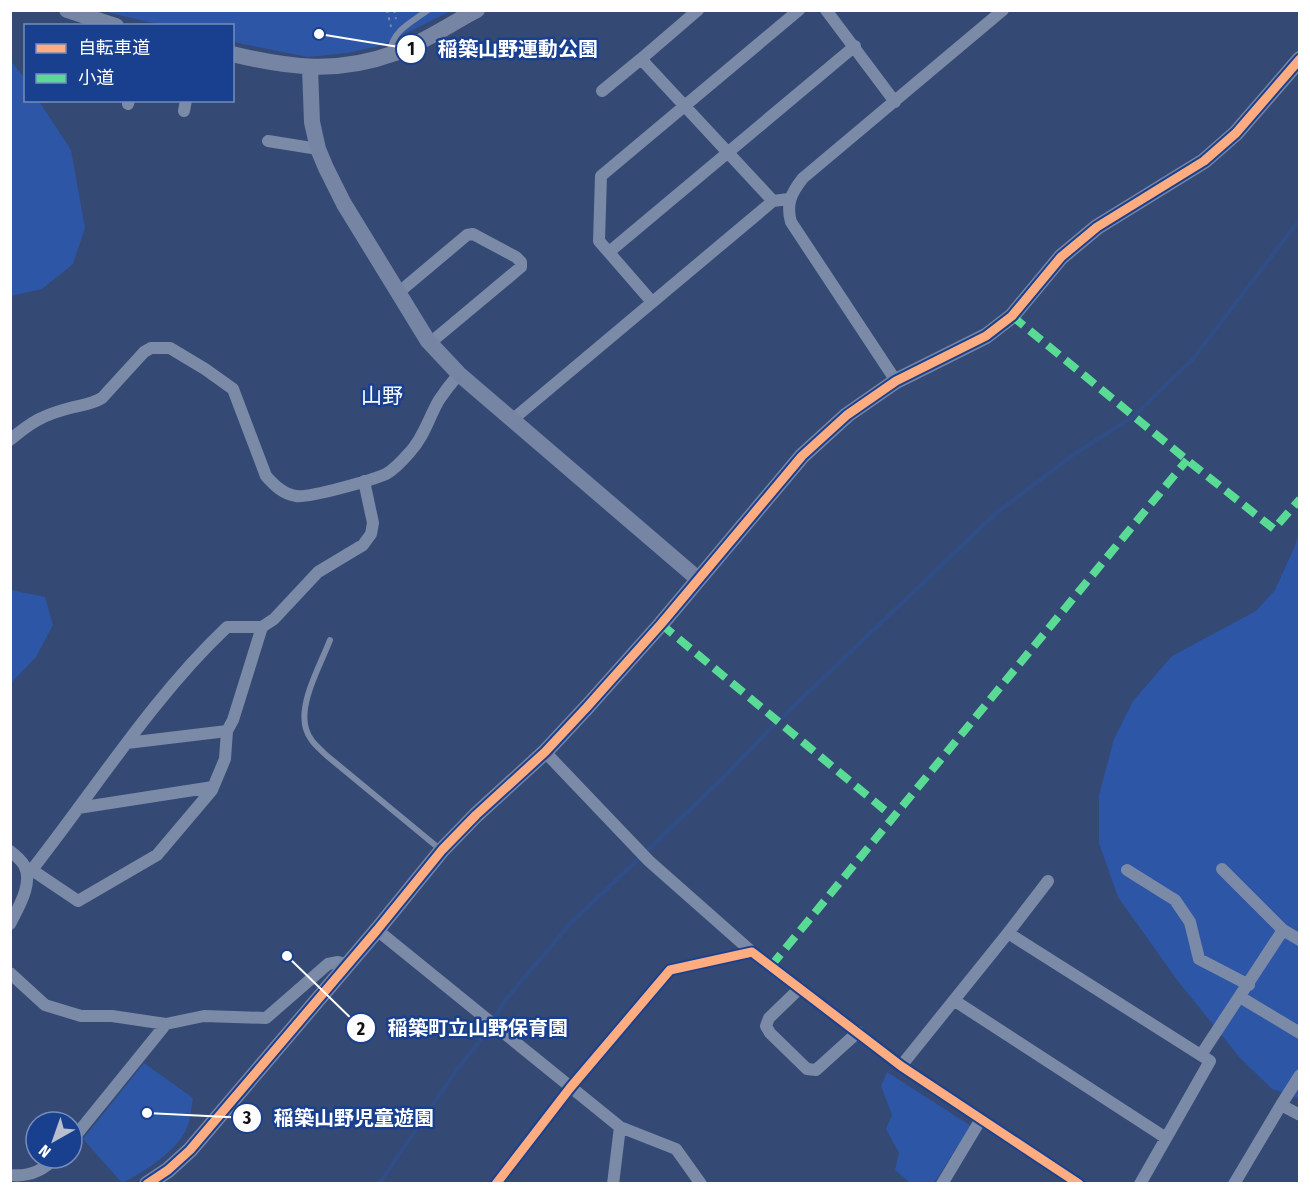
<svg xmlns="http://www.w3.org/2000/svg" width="1310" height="1194" font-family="'Fira Sans Condensed','Noto Sans JP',sans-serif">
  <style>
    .green { fill: #2d56a6 }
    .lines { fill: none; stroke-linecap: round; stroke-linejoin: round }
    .stream { stroke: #304d86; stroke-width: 4.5 }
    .path { stroke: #7b8aa7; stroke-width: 2; stroke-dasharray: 3 4.5; stroke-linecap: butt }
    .lane { stroke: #7b8aa7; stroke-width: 6 }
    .street { stroke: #7b8aa7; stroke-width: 12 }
    .secondary { stroke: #7785a4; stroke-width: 16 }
    .quiet { stroke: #5adb95; stroke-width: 8; stroke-dasharray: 15 8; stroke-linecap: butt }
    .cycleway-casing { stroke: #19408f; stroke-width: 13 }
    .cycleway { stroke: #ffac80; stroke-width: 9 }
    .labels { text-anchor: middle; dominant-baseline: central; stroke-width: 5; stroke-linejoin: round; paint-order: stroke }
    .quarter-label { font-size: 21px; fill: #fff; stroke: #19408f }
    .leader { fill: none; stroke: #fff; stroke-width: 2 }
    .callout-dot { fill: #fff; stroke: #19408f; stroke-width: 2 }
    .mark-label { font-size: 18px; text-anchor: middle; font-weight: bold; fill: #111 }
    .callout-label { font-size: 20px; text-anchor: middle; font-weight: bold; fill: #fff; stroke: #19408f; stroke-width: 5; stroke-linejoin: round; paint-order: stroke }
  </style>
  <rect width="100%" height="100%" fill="#344974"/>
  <path class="green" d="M102,11H451L380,46L347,53L308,57L233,42L232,26L162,25Z
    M11,61L25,79L26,100L39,101L71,150L85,228L73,264L42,289L11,296Z
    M1299,532V1098H1298L1272,1089L1240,1058L1177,980L1118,897L1099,843V795L1114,739L1133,701L1172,656L1256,611L1275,590L1295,546Z
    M11,590L45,597L53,625L36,657L11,683Z
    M144,1063L193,1098C191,1108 191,1121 186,1130C176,1152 142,1173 122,1183L83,1139Z
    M887,1072L971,1126L934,1183H910L895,1170L899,1153L886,1129L892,1115L881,1086Z"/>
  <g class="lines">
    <path class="stream" d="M379,1184L456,1071L492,1025L503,1003L569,925L722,779L776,723L995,514L1073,455L1134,416L1193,359L1300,219"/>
    <path class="path" d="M387,10L391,27
      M394,10L396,19"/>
    <path class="lane" d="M390,51C393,30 412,22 428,10
      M330,640C321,664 298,703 306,729C309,740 318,747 326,755L441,850"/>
    <path class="street" d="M698,10L641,59L773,201
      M826,10L895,102
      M602,91L641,59
      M128,104L129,100
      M184,111L186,100
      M268,141L318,149
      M609,252L855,46
      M398,293L467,235L473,234L516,257L521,262V267L430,343
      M652,302L599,241L601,176L799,10
      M896,381L791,222C786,204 791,193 803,178L1003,10
      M512,420L773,201L789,199
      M10,440C31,422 43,415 70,408C82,405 92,404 102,398L144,352L151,348H170L205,369L233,389L266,476C274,485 283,494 296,496C310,498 372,480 386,474C395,469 403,460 410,452C424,437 429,417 439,400C445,391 452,382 459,374
      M127,743L227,731
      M545,752L649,861L752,952
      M78,808L213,787
      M10,851C15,855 21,860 24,865C34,883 18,908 10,924
      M1222,869L1283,930
      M32,870L78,901L157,855L212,790L225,759L227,731L233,720L262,627
      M1127,870L1175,900L1190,922L1199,959L1249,985
      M27,876C93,793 150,700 227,627H262L274,619L318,572L363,545L371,534L373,523L364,481
      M377,930L620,1127L676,1149L701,1184
      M1008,933L1048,881
      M10,973L45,1005L81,1016H112L166,1024L204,1016L266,1018L328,964L338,962L347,964
      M800,988L769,1018L766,1026L770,1033L807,1069L816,1070L858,1032
      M1240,997L1300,1033
      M955,1001L1166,1138
      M1201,1055L1283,930L1300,940
      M901,1066L1008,933L1210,1061L1140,1184
      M1300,1075L1281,1105L1300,1115
      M72,1140L166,1024
      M10,1175C28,1177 43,1171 55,1158
      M496,1184L570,1088L670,970L752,952L901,1066L1079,1184
      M613,1184L620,1127
      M942,1184L981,1119
      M1234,1184L1281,1105"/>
    <path class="secondary" d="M67,10L116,26
      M232,54C290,68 338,74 395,53C423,43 450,24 477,10
      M310,68L312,122L318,149L326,168L344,204L428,341L459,374L698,579
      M147,1184L168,1170L190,1150L377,930L442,850L476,815L545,752L587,707L661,624L802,456L847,415L896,381L986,336L1012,316L1061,257L1097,227L1204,161L1236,133L1300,59"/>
    <path class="quiet" d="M1012,316L1187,460L1274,529L1300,499
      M661,624L893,817
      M771,966L1187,460"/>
    <g class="cycleway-casing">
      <path id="cycleway" d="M147,1184L168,1170L190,1150L377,930L442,850L476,815L545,752L587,707L661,624L802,456L847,415L896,381L986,336L1012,316L1061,257L1097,227L1204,161L1236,133L1300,59
        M496,1184L570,1088L670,970L752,952L901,1066L1079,1184"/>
    </g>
    <use href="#cycleway" class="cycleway"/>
  </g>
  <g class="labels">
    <g class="quarter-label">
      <text x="382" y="396">山野</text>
    </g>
  </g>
  <path class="leader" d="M319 34L411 49M287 956L361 1028M147 1113L247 1118"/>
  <g class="callout-dot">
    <circle cx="319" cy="34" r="6"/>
    <circle cx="287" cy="956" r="6"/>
    <circle cx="147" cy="1113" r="6"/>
    <circle cx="411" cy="49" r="15"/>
    <circle cx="361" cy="1028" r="15"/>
    <circle cx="247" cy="1118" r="15"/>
  </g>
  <g class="mark-label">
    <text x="411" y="55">1</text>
    <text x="361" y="1035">2</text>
    <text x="247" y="1124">3</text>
  </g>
  <g class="callout-label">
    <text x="518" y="56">稲築山野運動公園</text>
    <text x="478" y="1035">稲築町立山野保育園</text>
    <text x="354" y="1125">稲築山野児童遊園</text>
  </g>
  <rect width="1310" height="1194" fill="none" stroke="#ffffff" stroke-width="24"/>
  <rect x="24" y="24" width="210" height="78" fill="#19408f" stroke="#758cbc" stroke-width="1.5"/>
  <rect x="36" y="44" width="30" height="9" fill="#ffac80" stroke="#758cbc" stroke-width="1.5"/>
  <text x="78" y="54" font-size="18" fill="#ffffff">自転車道</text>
  <rect x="36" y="74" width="30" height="9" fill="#5adb95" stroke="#758cbc" stroke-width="1.5"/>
  <text x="78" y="84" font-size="18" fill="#ffffff">小道</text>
  <g transform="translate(54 1140) rotate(220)"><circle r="28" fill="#19408f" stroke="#758cbc" stroke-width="1.5"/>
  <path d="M0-4.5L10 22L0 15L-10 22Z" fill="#b8bfce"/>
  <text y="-9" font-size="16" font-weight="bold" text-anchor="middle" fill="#ffffff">N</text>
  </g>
</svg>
